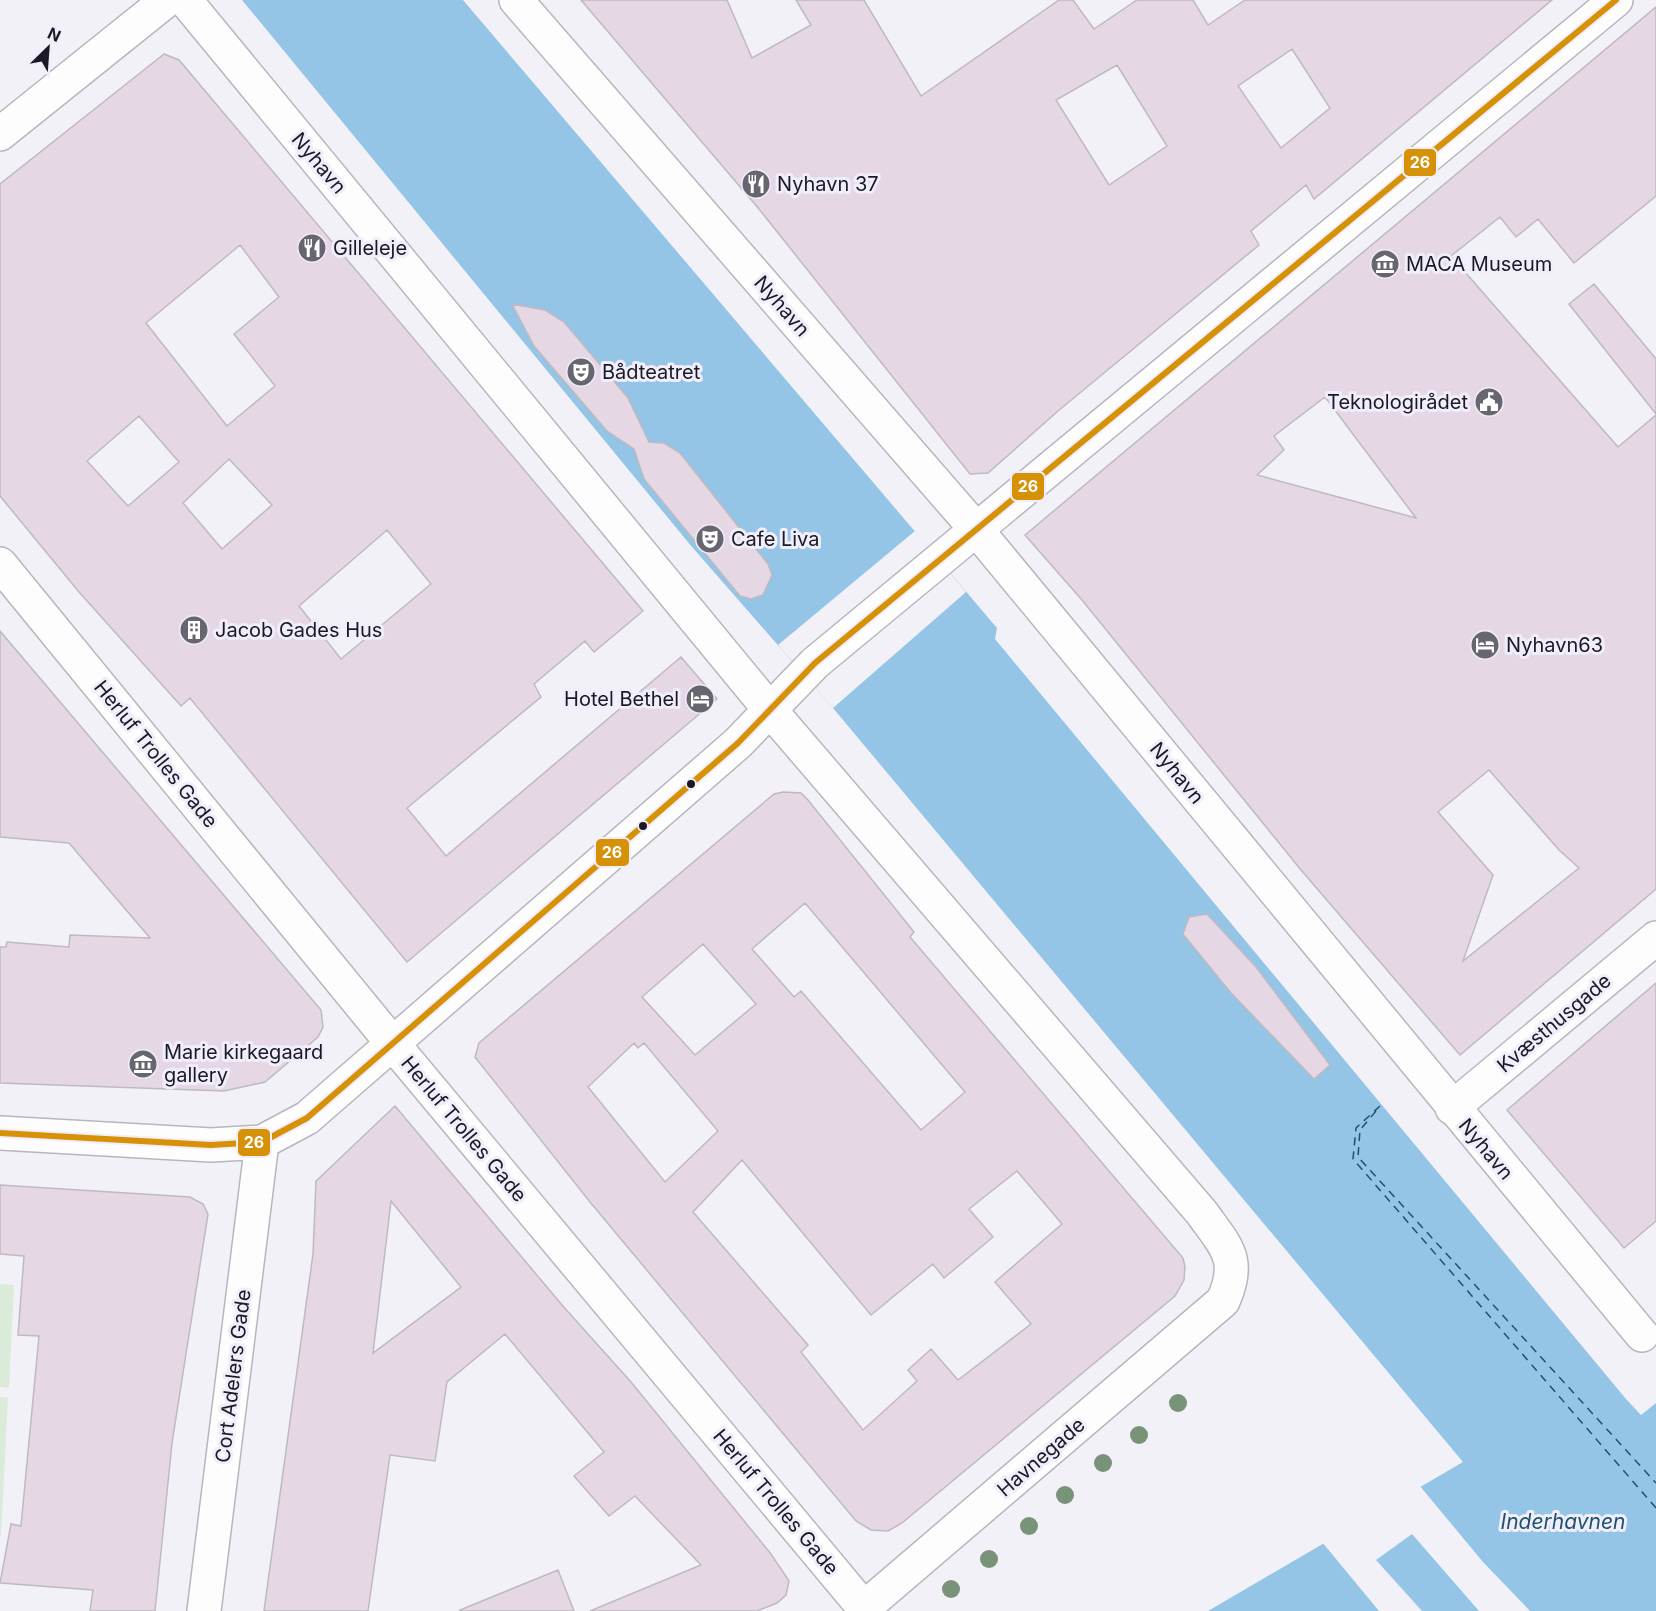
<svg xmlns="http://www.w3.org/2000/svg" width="1656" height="1611" font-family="Inter,sans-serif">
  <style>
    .green { fill: #daebda }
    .water { fill: #94c5e6 }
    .pier { fill: #f2f1f8 }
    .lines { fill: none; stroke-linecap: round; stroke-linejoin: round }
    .ferry { stroke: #1d5271; stroke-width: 1.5; stroke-dasharray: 8 6; stroke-linecap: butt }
    .building { fill: #e5d8e4; stroke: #bfb9c0; stroke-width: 1.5; fill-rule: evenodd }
    .pedestrian-casing { stroke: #b7b6be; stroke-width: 36 }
    .minor-casing { stroke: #b7b6be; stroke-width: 36 }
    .pedestrian { stroke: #fdfdfe; stroke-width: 33 }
    .minor { stroke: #fdfdfe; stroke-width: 33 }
    .bus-1-casing { stroke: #f1eefb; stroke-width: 10 }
    .bus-1 { stroke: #d69106; stroke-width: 6 }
    .tree { fill: #789377 }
    .bus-dot { fill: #1c1925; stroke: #f1eefb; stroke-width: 2 }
    .labels { text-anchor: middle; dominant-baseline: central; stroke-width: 6; stroke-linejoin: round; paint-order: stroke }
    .street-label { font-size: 20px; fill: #1c1925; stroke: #f1eefb }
    .poi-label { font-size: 20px; fill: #1c1925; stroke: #f1eefb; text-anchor: start }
    .water-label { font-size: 21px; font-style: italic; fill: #1d5271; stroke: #f1eefb }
    .line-badge { stroke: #f1eefb; stroke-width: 2 }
    .badge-label { font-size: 16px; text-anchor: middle; font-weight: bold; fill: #fff }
  </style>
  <rect width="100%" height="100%" fill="#f2f1f8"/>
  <path class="green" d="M0,1284L14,1285L9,1388L0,1387Z
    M0,1397L8,1398L1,1536H0Z"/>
  <path class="water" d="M242,0H463L997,628L995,639L1626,1399L1641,1415L1656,1403V1611H1208L1463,1462L833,708L692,547Z"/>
  <path class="pier" d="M915,531L966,592L833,708L778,645Z
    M1419,1485L1483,1562L1530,1611H1479L1412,1534L1376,1560L1422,1611H1379L1322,1542Z"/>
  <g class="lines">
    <path class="ferry" d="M1380,1106L1356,1128L1353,1159L1656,1508
      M1376,1111L1360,1130L1358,1157L1656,1483"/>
  </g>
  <path class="building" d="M581,0H727L752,58L811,25L796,0H864L921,96L1059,0H1073L1094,29L1137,0H1193L1208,25L1245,0H1552L1314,199L1306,185L1251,231L1259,245L1058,411L988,473L970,474L759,209ZM1292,49L1330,108L1281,148L1238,86ZM1117,65L1167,146L1109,185L1056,100Z
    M1656,7V196L1574,263L1538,219L1516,237L1500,217L1451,256L1618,447L1656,415V889L1460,1055L1301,870L1082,600L1025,535ZM1325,397L1416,518L1257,475L1284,450L1274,436ZM1489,770L1559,850L1579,868L1463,961L1493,875L1438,812Z
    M164,54L179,60L643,611L594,652L585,641L534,684L541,697L407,808L446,856L681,657L717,699L407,962L190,698L181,706L79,592L0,496V184ZM240,245L279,297L234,334L275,386L227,426L146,323ZM139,416L179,462L128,506L87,461ZM229,459L272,505L222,549L183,503ZM387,530L431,584L341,659L299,606Z
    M1594,284L1656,359V414L1569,304Z
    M512,304L545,310L564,322L628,398L649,442L664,443L680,453L768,564L772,575L763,595L751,599L740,596L644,479L634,449L607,431L534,346Z
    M0,631L321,1010L323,1027L318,1037L265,1082L224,1091L0,1083V947H6L7,942L69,947L70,935L150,938L69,843L0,837Z
    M783,792L801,793L808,800L914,932L910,937L1183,1258L1185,1267L1184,1280L1175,1296L902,1523L888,1531L871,1530L856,1521L590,1202L475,1057L479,1043L774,794ZM805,903L965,1092L921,1130L801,991L794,997L752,949ZM703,944L756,1004L695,1055L642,997ZM634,1043L638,1048L644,1043L718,1131L665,1182L588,1087ZM742,1160L871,1315L933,1264L944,1278L993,1237L969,1209L1017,1171L1062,1224L995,1282L1031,1324L958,1380L931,1349L908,1370L917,1381L863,1430L801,1352L808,1345L693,1212Z
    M1207,914L1256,967L1330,1065L1314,1079L1231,993L1183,934L1189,917Z
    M1656,983V1221L1624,1248L1507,1110Z
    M395,1106L562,1305L631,1382L771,1554L789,1581L786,1595L777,1603L757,1611H590L701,1565L635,1496L609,1516L574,1476L604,1452L505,1334L447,1382L435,1461L390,1455L368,1611H264L313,1254L316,1181ZM391,1201L461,1287L373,1353Z
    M0,1185L190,1197L203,1204L208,1214L172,1443L155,1611H90L93,1590L0,1583L11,1524L21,1526L39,1336L18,1335L24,1256L0,1254Z
    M558,1570L574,1611H461L460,1610Z"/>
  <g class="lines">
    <g class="pedestrian-casing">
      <path id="pedestrian" d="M516,0L975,528L1642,1335"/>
    </g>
    <g class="minor-casing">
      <path id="minor" d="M0,134L167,0
        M0,564L393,1044L864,1608L1223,1301C1242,1259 1226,1247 1202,1213L770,710L185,0
        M1452,1108L1656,938
        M0,1133L211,1145L262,1142L307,1118L738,743L815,663L1616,0
        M204,1611L262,1142"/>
    </g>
    <use href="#pedestrian" class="pedestrian"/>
    <use href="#minor" class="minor"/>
    <g class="bus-1-casing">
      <path id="bus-1" d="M0,1133L211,1145L262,1142L307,1118L738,743L815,663L1616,0"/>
    </g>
    <use href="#bus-1" class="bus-1"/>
  </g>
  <g class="tree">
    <circle cx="1178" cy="1403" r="9"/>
    <circle cx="1139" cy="1435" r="9"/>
    <circle cx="1103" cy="1463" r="9"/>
    <circle cx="1065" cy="1495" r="9"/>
    <circle cx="1029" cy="1526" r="9"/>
    <circle cx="989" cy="1559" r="9"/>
    <circle cx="951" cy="1589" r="9"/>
  </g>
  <defs>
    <g id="restaurant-disc" transform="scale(1.5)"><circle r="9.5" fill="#67656f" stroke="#f1eefb"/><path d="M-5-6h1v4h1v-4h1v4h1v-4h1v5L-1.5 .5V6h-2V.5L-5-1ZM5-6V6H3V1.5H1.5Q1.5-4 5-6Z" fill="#fff"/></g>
    <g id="museum-disc" transform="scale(1.5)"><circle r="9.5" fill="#67656f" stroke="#f1eefb"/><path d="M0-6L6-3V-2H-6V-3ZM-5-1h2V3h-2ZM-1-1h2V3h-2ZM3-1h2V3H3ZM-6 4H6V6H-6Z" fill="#fff"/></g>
    <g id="theatre-disc" transform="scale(1.5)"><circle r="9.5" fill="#67656f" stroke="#f1eefb"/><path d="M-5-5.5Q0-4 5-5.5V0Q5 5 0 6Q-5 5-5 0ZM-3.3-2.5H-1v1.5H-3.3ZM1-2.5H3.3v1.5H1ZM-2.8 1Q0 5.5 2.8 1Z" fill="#fff"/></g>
    <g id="civic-disc" transform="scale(1.5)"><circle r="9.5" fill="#67656f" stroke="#f1eefb"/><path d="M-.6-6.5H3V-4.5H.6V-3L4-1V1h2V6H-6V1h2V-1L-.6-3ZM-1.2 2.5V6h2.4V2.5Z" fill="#fff"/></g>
    <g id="building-disc" transform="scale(1.5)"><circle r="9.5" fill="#67656f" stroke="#f1eefb"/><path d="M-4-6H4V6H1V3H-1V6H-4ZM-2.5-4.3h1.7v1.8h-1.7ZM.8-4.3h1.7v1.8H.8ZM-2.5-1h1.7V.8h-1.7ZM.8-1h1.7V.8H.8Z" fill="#fff"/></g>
    <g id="hotel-disc" transform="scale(1.5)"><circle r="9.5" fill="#67656f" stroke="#f1eefb"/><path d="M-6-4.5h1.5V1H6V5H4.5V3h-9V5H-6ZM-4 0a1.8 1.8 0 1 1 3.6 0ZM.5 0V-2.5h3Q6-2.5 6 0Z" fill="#fff"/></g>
  </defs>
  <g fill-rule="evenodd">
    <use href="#restaurant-disc" x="756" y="184"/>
    <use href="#restaurant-disc" x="312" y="248"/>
    <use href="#museum-disc" x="1385" y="264"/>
    <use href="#theatre-disc" x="581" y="372"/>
    <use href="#civic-disc" x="1489" y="402"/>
    <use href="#theatre-disc" x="710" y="539"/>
    <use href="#building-disc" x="194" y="630"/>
    <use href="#hotel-disc" x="1485" y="645"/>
    <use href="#hotel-disc" x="700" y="699"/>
    <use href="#museum-disc" x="143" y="1064"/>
  </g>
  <g class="bus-dot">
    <circle cx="691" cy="784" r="5"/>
    <circle cx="643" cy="826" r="5"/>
  </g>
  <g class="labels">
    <g class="street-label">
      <text transform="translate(319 163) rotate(50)">Nyhavn</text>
      <text transform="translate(782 306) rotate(49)">Nyhavn</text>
      <text transform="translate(156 754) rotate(51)">Herluf Trolles Gade</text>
      <text transform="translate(1177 773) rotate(51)">Nyhavn</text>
      <text transform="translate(1554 1023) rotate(-40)">Kvæsthusgade</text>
      <text transform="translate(464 1129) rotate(50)">Herluf Trolles Gade</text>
      <text transform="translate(1486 1149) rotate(50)">Nyhavn</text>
      <text transform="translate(233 1376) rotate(-83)">Cort Adelers Gade</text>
      <text transform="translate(1041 1457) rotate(-41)">Havnegade</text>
      <text transform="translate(776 1502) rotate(50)">Herluf Trolles Gade</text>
    </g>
    <g class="poi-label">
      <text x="777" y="184">Nyhavn 37</text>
      <text x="333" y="248">Gilleleje</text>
      <text x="1406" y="264">MACA Museum</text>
      <text x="602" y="372">Bådteatret</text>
      <text x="1468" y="402" text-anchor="end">Teknologirådet</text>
      <text x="731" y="539">Cafe Liva</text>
      <text x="215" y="630">Jacob Gades Hus</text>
      <text x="1506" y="645">Nyhavn63</text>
      <text x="679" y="699" text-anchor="end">Hotel Bethel</text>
      <text x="164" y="1052">Marie kirkegaard<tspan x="164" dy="23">gallery</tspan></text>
    </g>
    <g class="water-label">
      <text x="1563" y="1521">Inderhavnen</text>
    </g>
  </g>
  <g class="line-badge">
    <rect x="1403" y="148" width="34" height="29" rx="6" fill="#d69106"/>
    <rect x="1011" y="472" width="34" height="29" rx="6" fill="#d69106"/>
    <rect x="595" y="838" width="35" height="29" rx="6" fill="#d69106"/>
    <rect x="237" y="1128" width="34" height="29" rx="6" fill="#d69106"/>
  </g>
  <g class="badge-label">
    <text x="1420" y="168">26</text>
    <text x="1028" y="492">26</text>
    <text x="612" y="858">26</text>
    <text x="254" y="1148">26</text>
  </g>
  <g transform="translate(48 48) rotate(25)" stroke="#f1eefb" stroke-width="4.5" paint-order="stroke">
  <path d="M0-4.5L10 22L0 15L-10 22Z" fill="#1c1925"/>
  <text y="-9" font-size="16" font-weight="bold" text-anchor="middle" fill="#1c1925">N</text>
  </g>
</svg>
